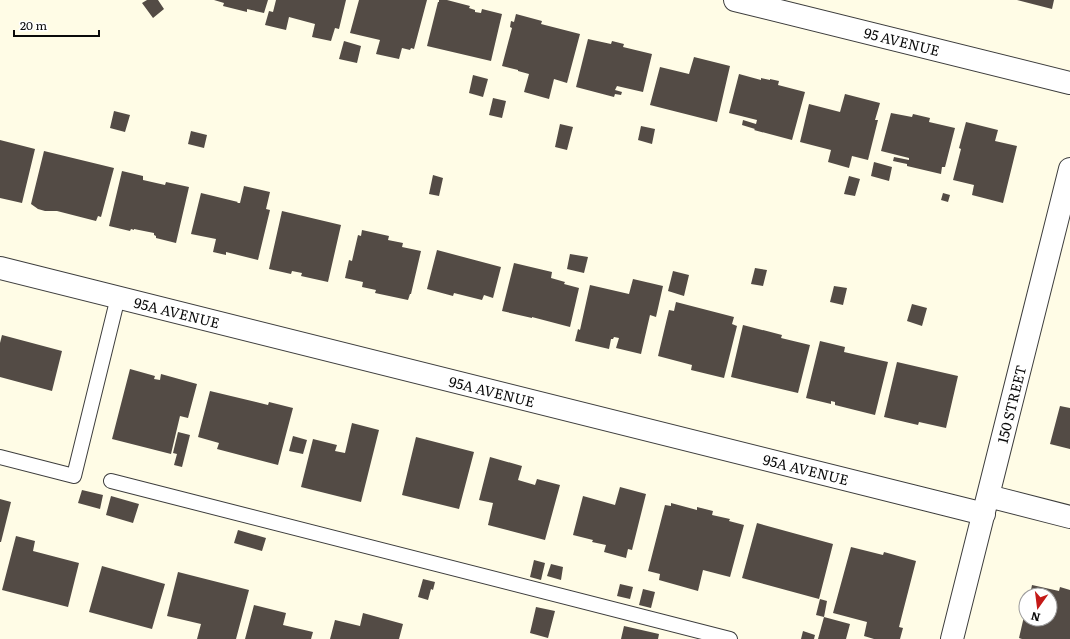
<svg xmlns="http://www.w3.org/2000/svg" width="1070" height="639" font-family="Literata,serif">
  <style>
    .building { fill: #534b45 }
    .lines { fill: none; stroke-linecap: round; stroke-linejoin: round }
    .lane-casing { stroke: #3d3d3d; stroke-width: 16 }
    .street-casing { stroke: #3d3d3d; stroke-width: 24 }
    .lane { stroke: #fff; stroke-width: 14 }
    .street { stroke: #fff; stroke-width: 22 }
    .labels { text-anchor: middle; dominant-baseline: central; stroke-width: 4; stroke-linejoin: round; paint-order: stroke }
    .street-label { font-size: 14px; fill: #0a0a0a; stroke: #fff }
  </style>
  <rect width="100%" height="100%" fill="#fffce6"/>
  <path class="building" d="M147,0H158L164,9L153,18L142,3Z
    M214,0H268L264,13L247,9V12L223,6L224,3Z
    M276,0H346L339,29L335,28L331,41L312,37L315,24L289,17L286,30L265,25L269,11L273,12Z
    M359,0H427L414,49L411,48L410,50L402,48L399,59L376,54L380,40L350,33Z
    M439,0H447L470,6L469,8L475,10V12L481,13L482,9L502,14L491,61L427,46L438,2H439Z
    M1017,0H1054L1052,9Z
    M516,14L542,21L541,24L580,34L567,83L554,79L549,99L524,92L529,74L518,71V70L502,66L512,28L510,27L511,21L514,22Z
    M588,39L611,44L612,41L624,44L623,47L652,54L643,92L617,86L615,90L622,92L621,95L615,94L614,97L576,87Z
    M344,41L361,46L357,63L339,59Z
    M694,57L730,66L717,122L650,105L660,67L689,74Z
    M739,74L761,80V78L770,80V79L779,81L778,85L805,92L792,140L754,130L755,129L742,125L743,120L756,124L757,120L729,113Z
    M473,75L488,79L483,97L469,93Z
    M845,94L880,103L875,120H878L868,160L852,156L849,168L828,162L831,150L800,142L809,104L840,112Z
    M493,98L506,101L502,118L489,115Z
    M114,111L130,115L125,132L110,128Z
    M891,113L912,117L913,114L930,118L929,122L955,128L945,167H942L941,174L907,166V164L893,161L894,157L909,160V158L881,151Z
    M966,122L998,130L995,141L1017,146L1003,203L972,195L974,185L953,180L961,149L959,148Z
    M560,124L573,127L567,150L555,147Z
    M641,126L655,129L652,144L638,140Z
    M191,131L207,135L204,148L188,144Z
    M0,140L35,149L22,203L0,198Z
    M44,151L114,168L101,217L98,216L96,221L57,211H45L38,209L31,204Z
    M874,162L892,167L889,181L871,176Z
    M122,171L143,176V180L165,185L166,182L189,187L176,243L156,238V236L154,235V233L134,229V230L131,229L130,231L109,226Z
    M433,175L443,178L439,196L429,194Z
    M849,176L860,179L855,196L844,194Z
    M244,186L270,192L266,209L270,210L258,260L226,252V255L213,252L216,239L191,234L201,193L238,202L237,203H240Z
    M943,193L950,195L948,202L941,200Z
    M282,211L341,225L328,282L301,276L302,273L292,271L291,274L269,269Z
    M362,230L389,236L388,240L403,243L402,247L421,251L411,294H410L408,300L375,293L376,290L362,287L363,282L345,278L349,260L352,261L358,235L361,236Z
    M437,250L501,267L493,298L484,295L482,300L454,293L453,296L427,289Z
    M570,254L588,257L584,273L567,269Z
    M514,263L552,272L551,278L565,282L564,284L579,288L570,327L532,317V318L502,311Z
    M755,268L767,270L763,286L751,284Z
    M673,271L689,275L684,296L668,291Z
    M633,279L663,286L656,317L650,315L641,354L616,348L619,338L614,337L613,339H611L609,349L575,341L578,329L580,330L590,285L629,294Z
    M834,286L847,288L843,305L830,302Z
    M676,302L734,317L732,324L737,326L724,378L691,370L692,365L658,356L669,310L674,311Z
    M912,304L927,308L922,326L907,321Z
    M743,325L782,335L781,338L810,345L798,393L731,377Z
    M2,335L62,351L52,391L0,377V343Z
    M820,341L845,347L844,352L888,362L875,415L835,405V402L831,401V404L806,398Z
    M897,362L958,376L946,428L919,422L918,425L884,417Z
    M130,369L155,376L154,379L160,380L161,374L197,384L188,418L180,416L171,454L112,439Z
    M210,391L268,405L269,402L293,408L278,465L217,449L219,443L198,437Z
    M1060,406L1070,408V449L1050,444Z
    M352,423L379,430L361,502L301,487L313,439L337,445L335,451L345,453Z
    M178,432L190,435L182,467L174,465L177,454L173,453Z
    M293,436L307,440L303,454L289,451Z
    M416,437L474,452L459,509L402,495Z
    M490,457L522,466L518,480L535,485L537,479L560,485L545,540L488,525L493,503L479,500Z
    M620,487L646,494L632,550L628,549L626,558L604,552L606,545L592,542L593,540L573,535L583,496L615,505Z
    M82,490L103,495L100,509L78,503Z
    M111,496L139,504L133,523L106,515Z
    M0,499L11,502L1,542H0Z
    M671,503L697,510V507L713,511L712,515L730,519L729,521L744,525L730,577L703,570L698,591L659,580L660,574L648,571L665,505L671,506Z
    M757,523L833,544L819,599L742,578Z
    M238,530L266,538L262,551L234,543Z
    M16,536L35,541L33,551L79,563L68,607L2,590Z
    M851,547L883,555L884,552L916,561L899,627L903,628L900,639H874L864,636L867,622L833,613Z
    M534,560L545,563L541,580L530,577Z
    M551,564L563,567L561,580L547,576Z
    M102,566L165,584L152,629L89,612Z
    M178,572L249,590L236,639H197L201,624L167,616Z
    M423,579L435,582L433,590L431,589L428,600L418,597Z
    M620,584L633,587L630,599L617,596Z
    M1032,585L1059,591L1060,587L1070,590V639H1022L1019,638L1025,612L1026,619H1050V595H1030Z
    M643,589L655,592L651,608L639,605Z
    M820,599L827,601L824,617L850,624L846,639H818L824,617L816,615Z
    M254,605L286,613L283,625L313,632L311,639H245Z
    M536,607L555,611L548,638L530,633Z
    M363,613L403,624L399,639H330L335,620L360,626Z
    M624,626L659,634L658,639H621Z
    M803,631L815,635L814,639H801Z"/>
  <g class="lines">
    <g class="lane-casing">
      <path id="lane" d="M0,457L74,476L118,297
        M111,481L730,639"/>
    </g>
    <g class="street-casing">
      <path id="street" d="M735,0L1070,83
        M0,268L984,514
        M988,496L1070,517
        M952,639L1070,169"/>
    </g>
    <use href="#lane" class="lane"/>
    <use href="#street" class="street"/>
  </g>
  <g class="labels">
    <g class="street-label">
      <text transform="translate(902 41) rotate(14)">95 AVENUE</text>
      <text transform="translate(177 312) rotate(14)">95A AVENUE</text>
      <text transform="translate(492 391) rotate(14)">95A AVENUE</text>
      <text transform="translate(1011 404) rotate(-76)">150 STREET</text>
      <text transform="translate(806 469) rotate(14)">95A AVENUE</text>
    </g>
  </g>
  <g transform="translate(1038 607) rotate(194)"><circle r="19" fill="#ffffff" stroke="#9d9d9d"/>
  <path d="M0-3L7 15L0 10L-7 15Z" fill="#c41917"/>
  <text y="-6" font-size="11" font-weight="bold" text-anchor="middle" fill="#0a0a0a">N</text>
  </g>
  <path d="M14 30v6h85v-6" fill="none" stroke="#0a0a0a" stroke-width="2"/>
  <text x="20" y="30" font-size="12" fill="#0a0a0a" stroke="#ffffff" stroke-width="3" paint-order="stroke">20 m</text>
</svg>
